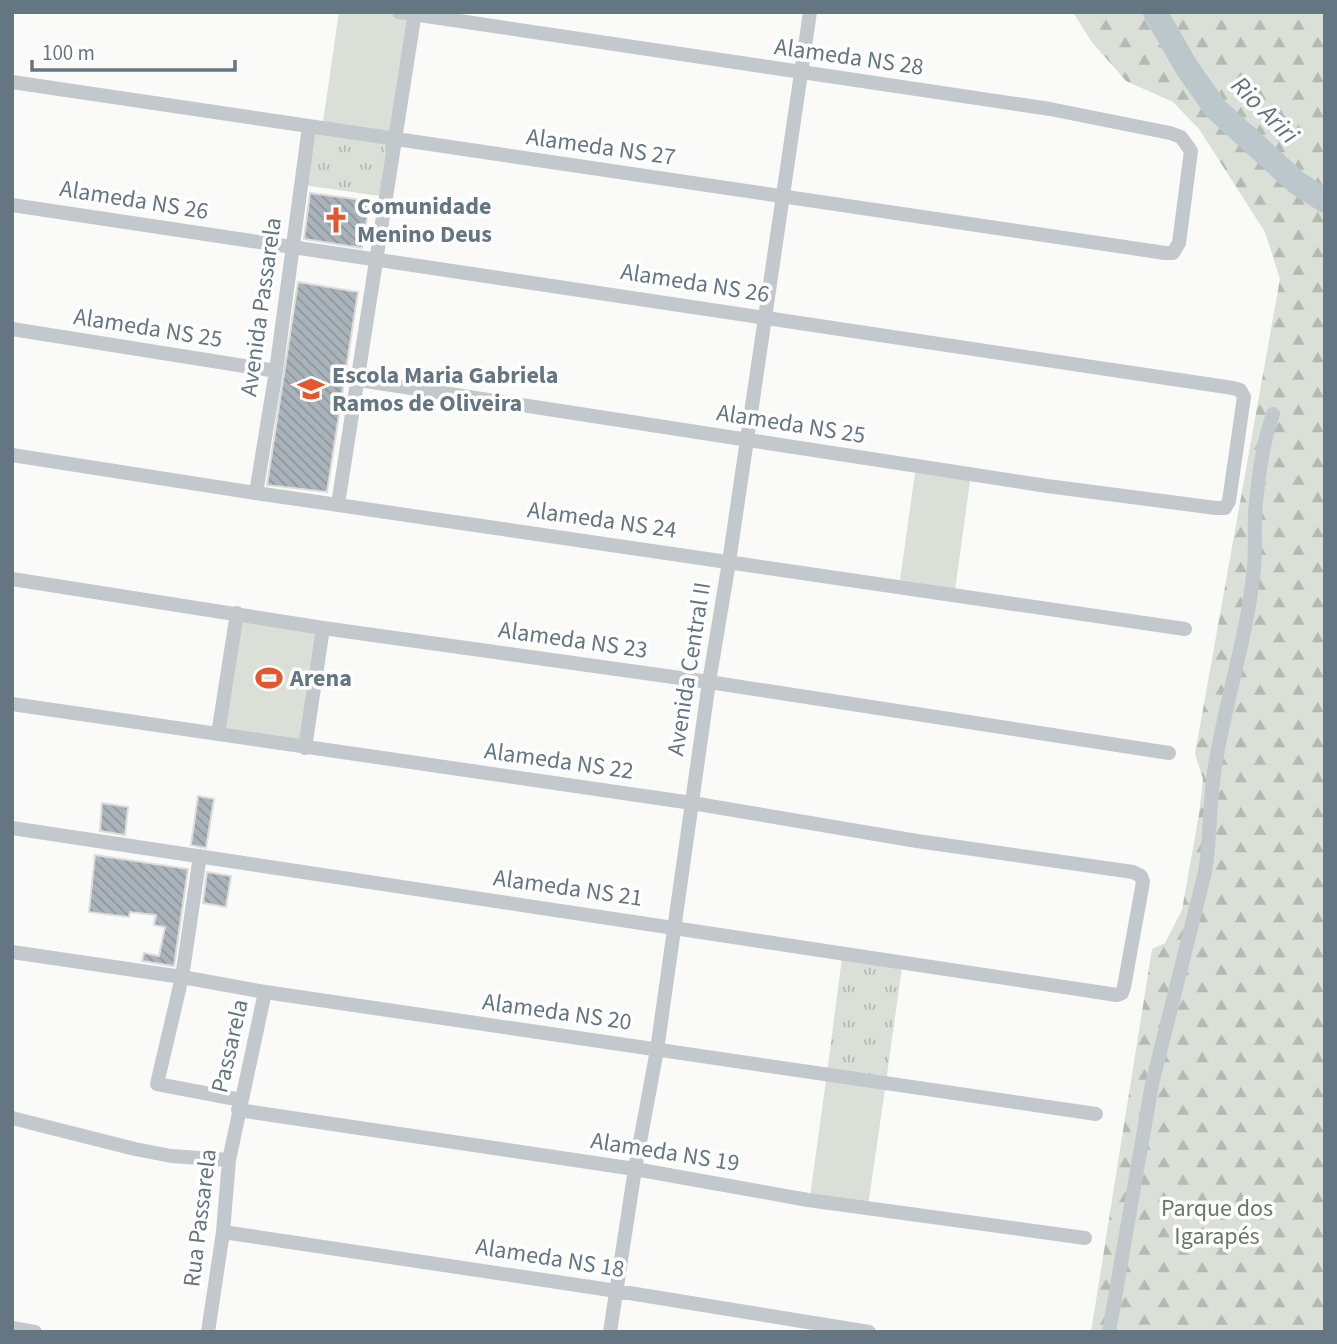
<svg xmlns="http://www.w3.org/2000/svg" width="1337" height="1344" font-family="'Source Sans 3',sans-serif">
  <style>
    .grass { fill: url(#grass-tufts) }
    .forest { fill: url(#forest-firs) }
    .pitch { fill: #dadfd7 }
    .lines { fill: none; stroke-linecap: round; stroke-linejoin: round }
    .river { stroke: #bbc7cb; stroke-width: 24 }
    .building { fill: url(#building-back-hatch); stroke: #dcdcda; stroke-width: 2 }
    .minor { stroke: #c3c8cc; stroke-width: 14 }
    .labels { text-anchor: middle; dominant-baseline: central; stroke-width: 7; stroke-linejoin: round; paint-order: stroke }
    .street-label { font-size: 24px; fill: #657683; stroke: #fff }
    .poi-label { font-size: 24px; font-weight: bold; fill: #657683; stroke: #fff; text-anchor: start }
    .park-label { font-size: 24px; fill: #687a64; stroke: #fff }
    .water-label { font-size: 26px; font-style: italic; fill: #60757c; stroke: #fff }
  </style>
  <defs>
    <pattern id="grass-tufts" width="24" height="20" patternUnits="userSpaceOnUse" patternTransform="scale(1.75)"><rect width="24" height="20" fill="#dadfd7"/><path d="M3 7l-1-3M5 7V3M7 7l1-3M15 17l-1-3M17 17v-4M19 17l1-3" fill="none" stroke="#b4b9b4"/></pattern>
    <pattern id="forest-firs" width="22" height="20" patternUnits="userSpaceOnUse" patternTransform="scale(1.75)"><rect width="22" height="20" fill="#dadfd7"/><path d="M5 1l3.5 6h-7zM16 11l3.5 6h-7z" fill="#b4b9b4"/></pattern>
    <pattern id="building-back-hatch" width="6" height="6" patternUnits="userSpaceOnUse" patternTransform="scale(1.75)"><rect width="6" height="6" fill="#aab3b9"/><path d="M-1 5l2 2M0 0l6 6M5-1l2 2" fill="none" stroke="#8e969c"/></pattern>
  </defs>
  <rect width="100%" height="100%" fill="#fafaf8"/>
  <path class="grass" d="M312,125L395,137L387,197L303,185Z
    M843,950L903,960L886,1082L827,1073Z"/>
  <path class="forest" d="M1073,12H1325V1332H1091L1152,949L1165,943L1182,910L1199,814L1203,779L1195,754L1280,279L1265,232L1199,129L1173,102L1126,81L1091,41Z"/>
  <path class="pitch" d="M339,12H395L413,15L396,133L323,122Z
    M916,466L971,474L955,590L900,580Z
    M234,610L321,623L305,746L217,734Z
    M827,1073L886,1082L868,1206L810,1197Z"/>
  <g class="lines">
    <path class="river" d="M1155,12L1187,68L1216,109L1296,182L1325,201"/>
  </g>
  <path class="building" d="M310,193L370,201L362,248L304,239Z
    M298,282L358,292L327,492L267,485Z
    M198,796L214,799L206,848L191,845Z
    M102,803L128,807L125,835L100,831Z
    M95,855L188,869L174,966L142,961L144,953L159,956L165,927L154,925L156,915L130,912L129,917L89,912Z
    M207,872L231,876L226,907L203,903Z"/>
  <g class="lines">
    <path class="minor" d="M12,82L1165,253H1173L1179,243L1191,151L1181,137L1170,133L1050,109L399,12
      M12,205L1233,388L1240,390L1244,397L1229,501L1225,508H1216L1047,486L359,380
      M12,329L276,371
      M12,455L256,493L1185,629
      M256,493L276,371L309,127
      M338,504L415,12
      M12,579L323,628L709,682L1169,753
      M12,704L692,803L917,841L1133,872L1141,876L1143,882L1124,987L1122,993L1117,995L12,828
      M218,734L237,613
      M305,748L323,628
      M200,856L182,977L157,1084L241,1100
      M12,952L182,977L265,992L1096,1114
      M238,1110L635,1169L808,1200L1085,1238
      M12,1118L135,1149L171,1156L229,1160
      M223,1232L617,1291L869,1332
      M12,1328L35,1332
      M208,1332L223,1232L229,1160L265,992
      M610,1332L635,1169L657,1050L709,682L729,562L810,12
      M1109,1332L1152,1084L1205,872C1211,835 1209,797 1216,760C1227,696 1248,633 1254,567C1256,549 1254,531 1255,513C1258,480 1262,445 1273,414"/>
  </g>
  <defs>
    <g id="church-bare" transform="scale(2.1)"><path d="M-1.2-6h2.4v3.5h3.3v2.4h-3.3V6h-2.4V-.1h-3.3v-2.4h3.3Z" fill="#e4572e" stroke="#fff" stroke-width="2.5" paint-order="stroke"/></g>
    <g id="school-bare" transform="scale(2.1)"><path d="M0-5L7-2L0 1L-7-2ZM-4 1L0 2.5L4 1V4Q0 6-4 4Z" fill="#e4572e" stroke="#fff" stroke-width="2.5" paint-order="stroke"/></g>
    <g id="stadium-bare" transform="scale(2.1)"><path d="M0-5a6.5 5 0 1 0 0 10a6.5 5 0 1 0 0-10ZM-3.5-1.8h7v3.6h-7Z" fill="#e4572e" stroke="#fff" stroke-width="2.5" paint-order="stroke"/></g>
  </defs>
  <g fill-rule="evenodd">
    <use href="#church-bare" x="336" y="220"/>
    <use href="#school-bare" x="311" y="389"/>
    <use href="#stadium-bare" x="269" y="678"/>
  </g>
  <g class="labels">
    <g class="street-label">
      <text transform="translate(849 57) rotate(8)">Alameda NS 28</text>
      <text transform="translate(601 147) rotate(8)">Alameda NS 27</text>
      <text transform="translate(134 200) rotate(9)">Alameda NS 26</text>
      <text transform="translate(695 283) rotate(9)">Alameda NS 26</text>
      <text transform="translate(261 307) rotate(-82)">Avenida Passarela</text>
      <text transform="translate(148 328) rotate(9)">Alameda NS 25</text>
      <text transform="translate(791 424) rotate(9)">Alameda NS 25</text>
      <text transform="translate(602 520) rotate(8)">Alameda NS 24</text>
      <text transform="translate(573 640) rotate(8)">Alameda NS 23</text>
      <text transform="translate(689 669) rotate(-81)">Avenida Central II</text>
      <text transform="translate(559 761) rotate(8)">Alameda NS 22</text>
      <text transform="translate(568 888) rotate(8)">Alameda NS 21</text>
      <text transform="translate(557 1012) rotate(8)">Alameda NS 20</text>
      <text transform="translate(230 1046) rotate(-77)">Passarela</text>
      <text transform="translate(665 1152) rotate(9)">Alameda NS 19</text>
      <text transform="translate(200 1218) rotate(-83)">Rua Passarela</text>
      <text transform="translate(550 1258) rotate(9)">Alameda NS 18</text>
    </g>
    <g class="poi-label">
      <text x="357" y="206">Comunidade<tspan x="357" dy="28">Menino Deus</tspan></text>
      <text x="332" y="375">Escola Maria Gabriela<tspan x="332" dy="28">Ramos de Oliveira</tspan></text>
      <text x="290" y="678">Arena</text>
    </g>
    <g class="park-label">
      <text x="1217" y="1208">Parque dos<tspan x="1217" dy="28">Igarapés</tspan></text>
    </g>
    <g class="water-label">
      <text transform="translate(1265 110) rotate(45)">Rio Ariri</text>
    </g>
  </g>
  <rect width="1337" height="1344" fill="none" stroke="#657683" stroke-width="28"/>
  <path d="M32 60v10h203v-10" fill="none" stroke="#657683" stroke-width="3.5"/>
  <text x="42" y="60" font-size="21" fill="#657683" stroke="#ffffff" stroke-width="5" paint-order="stroke">100 m</text>
</svg>
